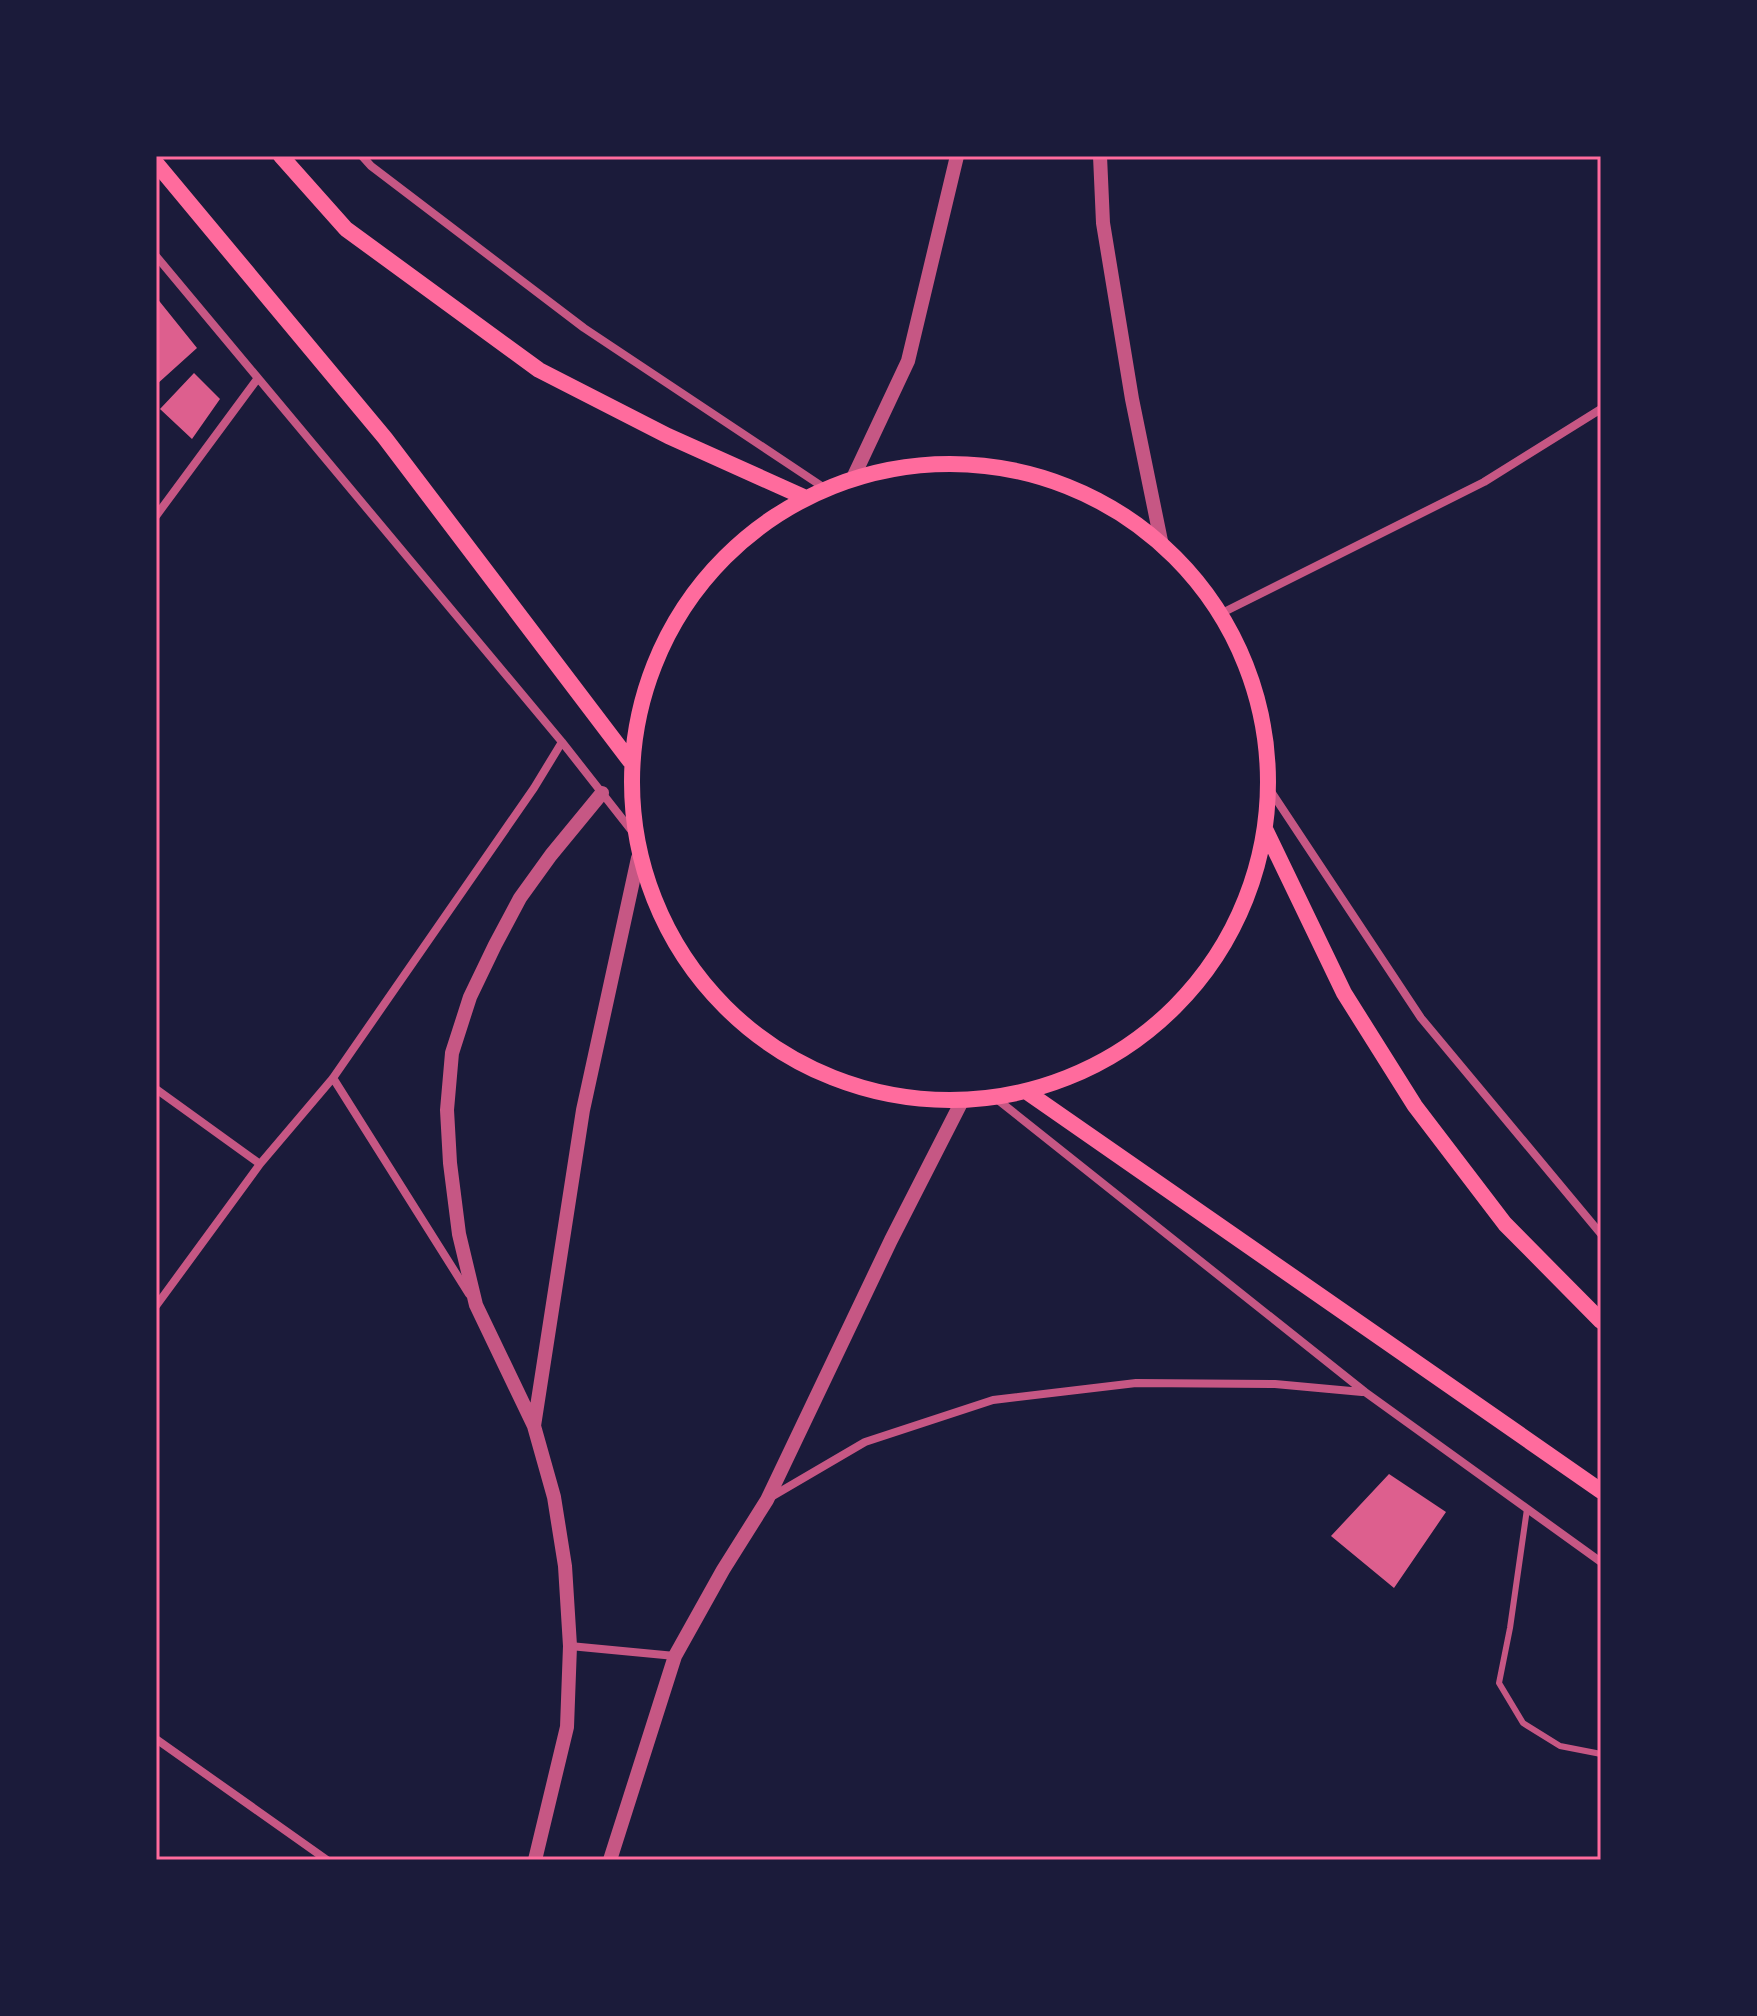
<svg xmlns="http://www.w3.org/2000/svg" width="1757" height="2016" font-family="'Nunito Sans',sans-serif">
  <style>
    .building { fill: #dd5f8e }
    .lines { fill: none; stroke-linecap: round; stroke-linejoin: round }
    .service { stroke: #c65784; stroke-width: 6 }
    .minor { stroke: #c65784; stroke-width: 8 }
    .tertiary { stroke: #c65784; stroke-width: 14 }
    .secondary { stroke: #ff6b9d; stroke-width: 16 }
    .neatline { fill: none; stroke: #ff6b9d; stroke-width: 3 }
  </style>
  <rect width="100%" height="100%" fill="#1b1b3a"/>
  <path class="building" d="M156,297L197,348L156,385Z
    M194,373L220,399L192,439L160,409Z
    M1389,1474L1446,1512L1394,1588L1331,1536Z"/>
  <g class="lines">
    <path class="service" d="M1527,1509L1510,1628L1499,1683L1523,1723L1560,1746L1601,1754"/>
    <path class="minor" d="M362,156L371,166L584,328L826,489
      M156,256L562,742L635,835
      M156,516L258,378
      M1222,613L1484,482L1601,409
      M1272,793L1421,1018L1601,1234
      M333,1078L469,1294
      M156,1089L260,1164
      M993,1096L1365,1392L1601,1562
      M156,1306L260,1164L333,1078L534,788L562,742
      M771,1497L865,1442L993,1400L1136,1383L1275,1384L1362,1392
      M570,1646L675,1656
      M156,1739L327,1860"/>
    <path class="tertiary" d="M1100,156L1103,223L1132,399L1161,541
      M852,480L908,361L957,156
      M534,1426L583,1110L638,858
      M535,1860L567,1727L570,1646L565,1566L554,1497L534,1426L476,1305L459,1234L450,1163L447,1110L452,1053L470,997L495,945L520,898L551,855L602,793
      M610,1860L675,1656L723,1570L767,1500L891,1240L963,1099"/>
    <path class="secondary" d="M281,156L346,229L539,370L668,436L806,498
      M156,163L385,438L630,761
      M632 782a318 318 0 1 1 636 0a318 318 0 1 1-636 0Z
      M1266,831L1344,993L1415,1106L1505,1224L1601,1321
      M1027,1092L1601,1491"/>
  </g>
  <rect width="1757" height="2016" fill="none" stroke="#1b1b3a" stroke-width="316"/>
  <rect x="158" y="158" width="1441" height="1700" class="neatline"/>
</svg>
